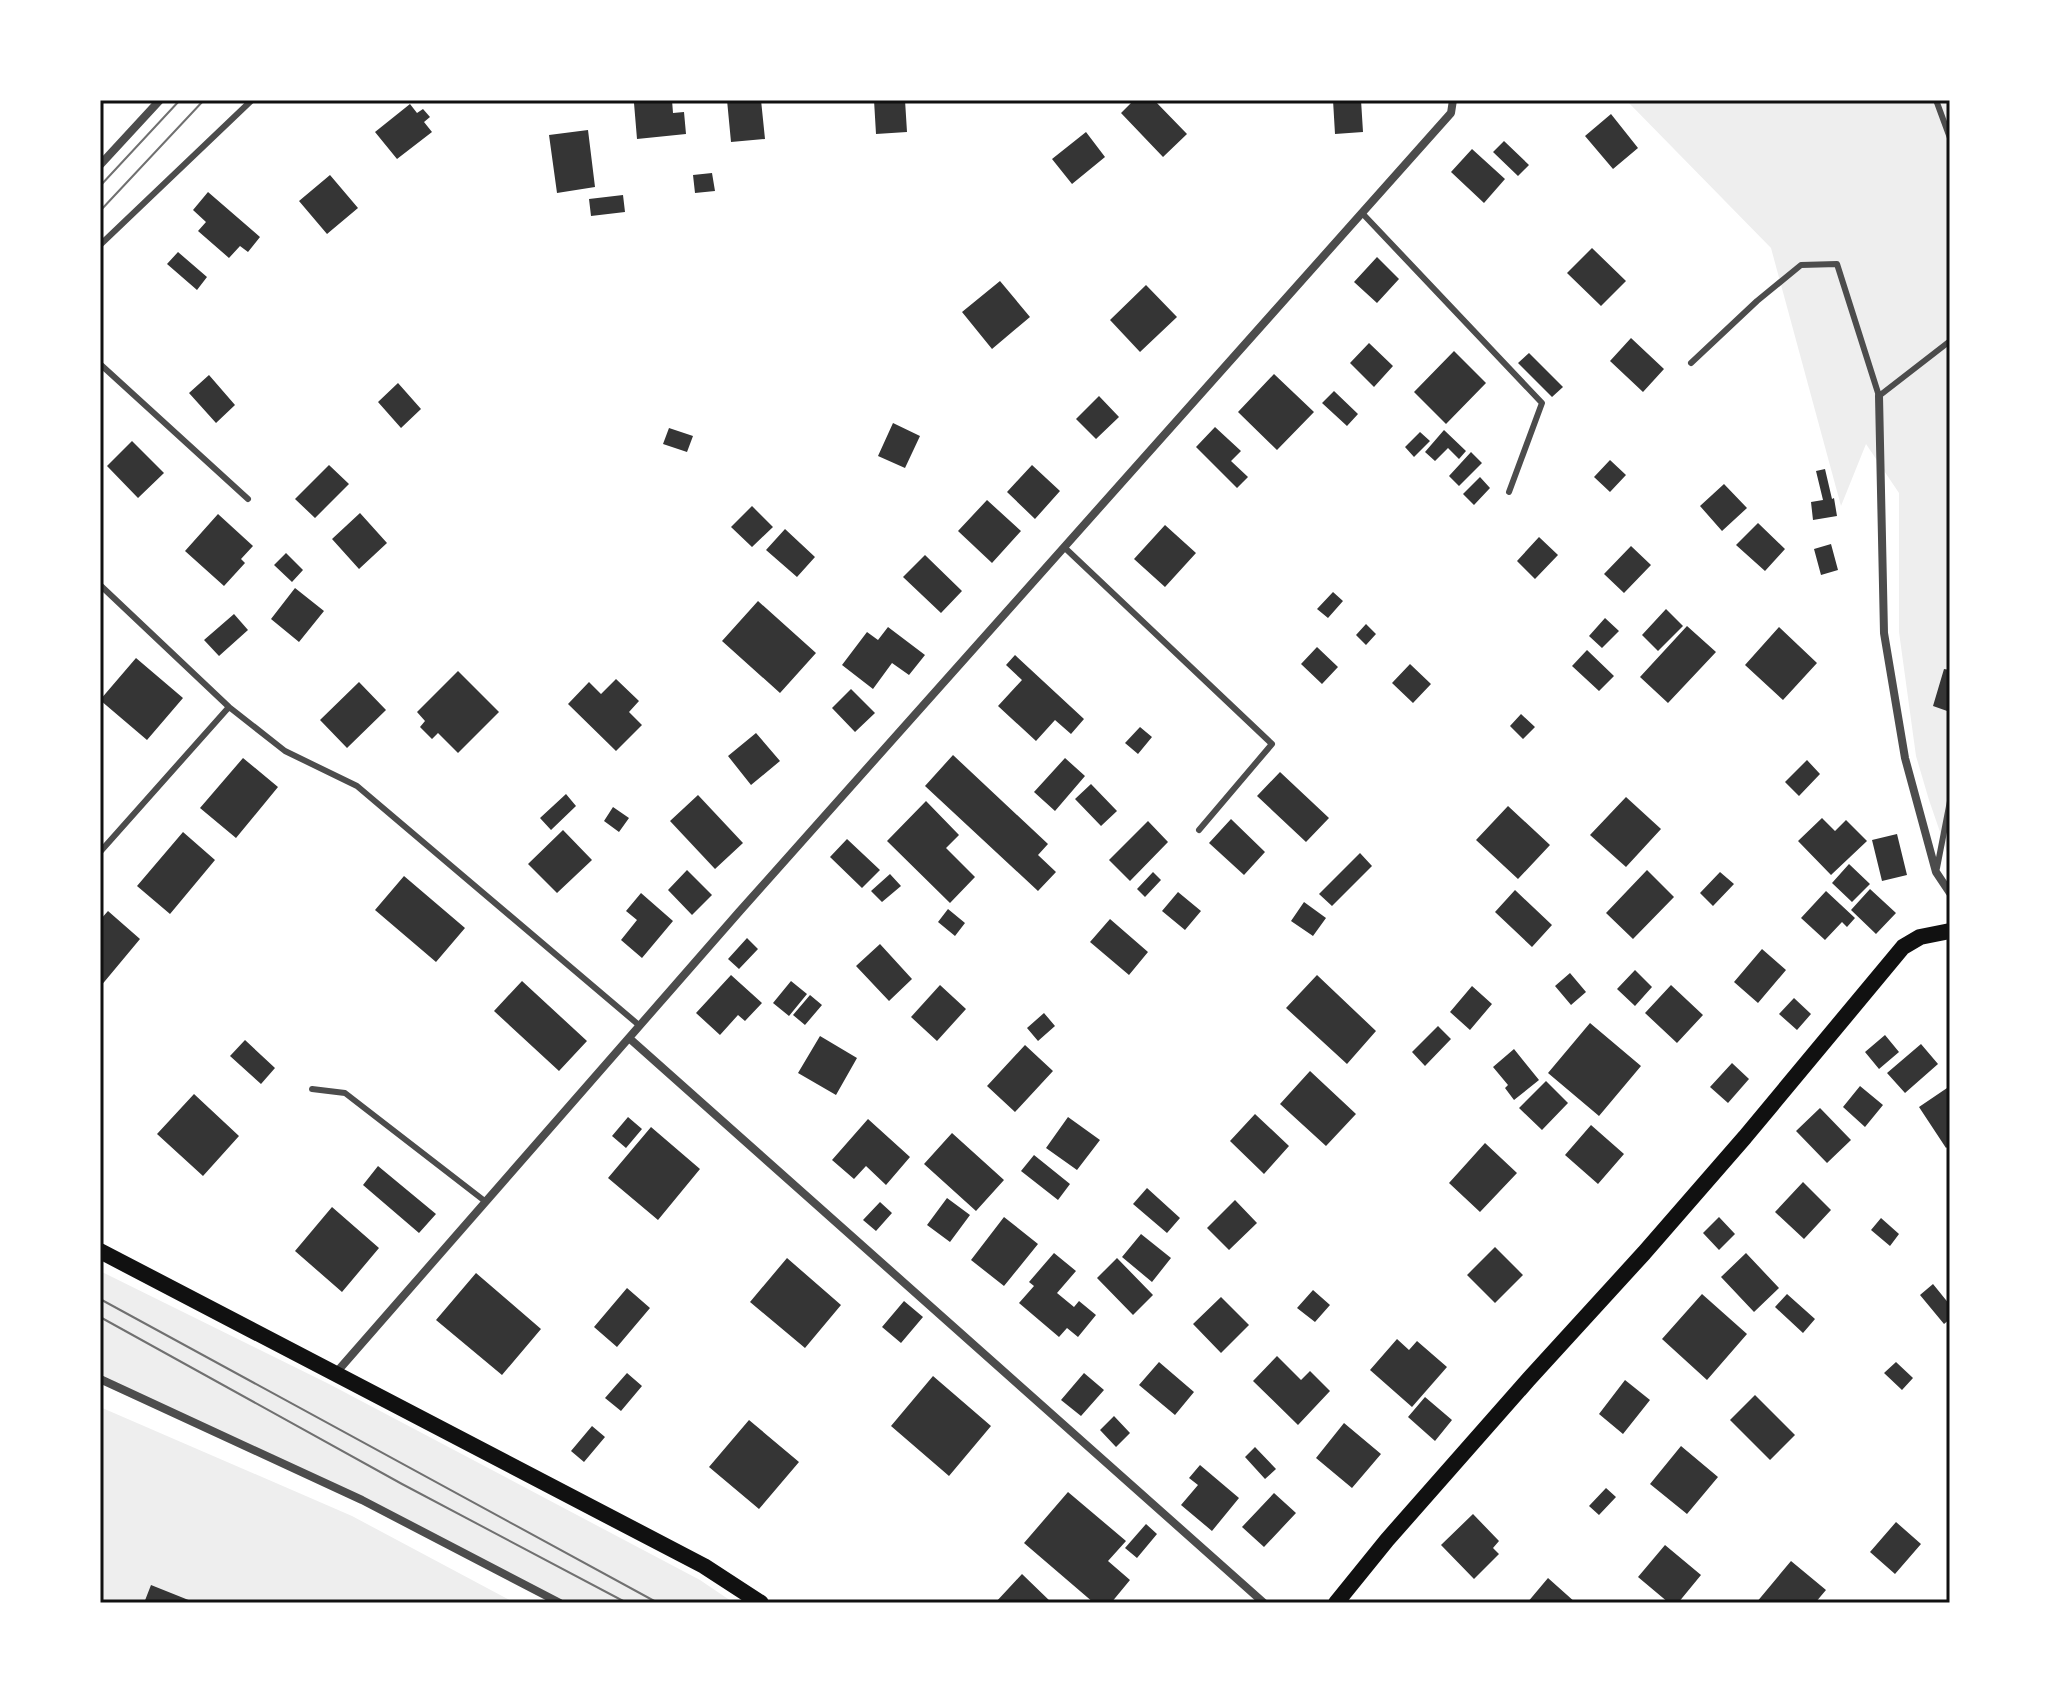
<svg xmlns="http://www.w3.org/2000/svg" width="2050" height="1703" font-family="'PT Sans Narrow',sans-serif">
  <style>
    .green { fill: #eee }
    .building { fill: #353535 }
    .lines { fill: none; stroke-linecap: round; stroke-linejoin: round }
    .service { stroke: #4c4c4c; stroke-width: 6 }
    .minor { stroke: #4c4c4c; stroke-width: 8 }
    .secondary { stroke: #111; stroke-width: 16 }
    .tram { stroke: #707070; stroke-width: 2 }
    .neatline { fill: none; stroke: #111; stroke-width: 3 }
  </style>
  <rect width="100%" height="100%" fill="#fff"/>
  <path class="green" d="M1626,100H1950V861L1929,800L1916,756L1899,632V493L1866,444L1841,506L1771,248Z
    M100,1271L329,1384L700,1580L734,1603H556L275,1460L100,1384Z
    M100,1407L352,1516L515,1603H100Z"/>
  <path class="building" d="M662,100H672L673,113L684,112L686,134L637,139L634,103Z
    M727,100H761L765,139L731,142Z
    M874,100H905L907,132L876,134Z
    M1134,100H1154L1187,134L1163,157L1121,113Z
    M1333,100H1361L1363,132L1335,134Z
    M410,104L417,113L423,109L430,117L424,122L432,132L397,159L375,132Z
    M1611,114L1638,148L1613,169L1585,136Z
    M588,130L595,187L557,193L549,135Z
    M1086,132L1105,157L1072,184L1052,159Z
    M1504,141L1529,165L1518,176L1493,152Z
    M1472,149L1505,179L1484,203L1451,172Z
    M712,173L715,191L695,193L693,175Z
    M330,175L358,208L327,234L299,201Z
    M208,192L260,237L248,252L240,246L229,258L198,231L206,222L193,210Z
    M623,195L625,212L591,216L589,199Z
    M1592,248L1626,281L1601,306L1567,273Z
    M178,252L207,277L197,290L167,264Z
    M1377,257L1399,279L1377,303L1354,282Z
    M1000,281L1030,317L992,349L962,312Z
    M1146,285L1177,317L1140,352L1110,320Z
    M1631,338L1664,369L1643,392L1610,361Z
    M1369,343L1393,366L1374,387L1350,363Z
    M1454,351L1486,383L1446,424L1414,392Z
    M1529,353L1563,387L1552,397L1518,363Z
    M1274,374L1314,412L1277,450L1238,412Z
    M209,375L235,405L216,423L189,393Z
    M398,383L421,409L401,428L378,402Z
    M1334,391L1358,414L1347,426L1322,403Z
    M1099,396L1119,417L1096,439L1076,419Z
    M893,423L920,436L905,468L878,456Z
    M1215,427L1241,451L1231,461L1248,477L1237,488L1196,447Z
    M669,428L693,436L687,452L663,444Z
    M1444,430L1466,451L1459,459L1448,448L1435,461L1425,452Z
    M1420,432L1430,441L1414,457L1405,447Z
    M132,441L164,473L138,498L107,466Z
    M1471,452L1482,463L1459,486L1449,476Z
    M1610,460L1626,475L1610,492L1594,477Z
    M329,465L349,484L315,518L295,499Z
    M1032,465L1060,491L1035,519L1007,492Z
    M1825,469L1832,499L1834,498L1837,516L1813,520L1811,502L1823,500L1816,471Z
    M1480,477L1490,488L1474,505L1463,494Z
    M1724,484L1747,508L1722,531L1700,506Z
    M987,500L1021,531L992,563L958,531Z
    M752,506L773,527L752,547L731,527Z
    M360,513L387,543L359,569L332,539Z
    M218,514L253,546L241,559L245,563L224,586L185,551Z
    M1758,523L1785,549L1765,571L1736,545Z
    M1165,525L1196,553L1165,587L1134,559Z
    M785,529L815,557L797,577L766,550Z
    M1539,537L1558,555L1535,579L1517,561Z
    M1831,544L1838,570L1821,575L1814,549Z
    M1631,546L1651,565L1624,593L1604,574Z
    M286,553L303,570L292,582L274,565Z
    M925,555L962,591L941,613L903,577Z
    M295,588L324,611L299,642L271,619Z
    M1333,592L1343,601L1328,618L1317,609Z
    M758,601L816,653L780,693L722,641Z
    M1666,609L1683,626L1658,651L1642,635Z
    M234,614L248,630L219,656L204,640Z
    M1605,618L1619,631L1602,648L1589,636Z
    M1366,624L1376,634L1366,645L1356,635Z
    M1687,626L1716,652L1668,703L1640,677Z
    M888,627L925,655L909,675L892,663L873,689L842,665L867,632L878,640Z
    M1779,627L1817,663L1783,700L1745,665Z
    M1317,647L1338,667L1322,684L1301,664Z
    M1587,650L1614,676L1599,691L1572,666Z
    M1015,655L1084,719L1071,734L1055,720L1036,741L998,706L1022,680L1006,665Z
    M136,658L183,698L147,740L100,700Z
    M1410,664L1431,684L1413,703L1392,683Z
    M1944,669L1950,670V712L1933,706Z
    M458,671L499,712L458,753L438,733L432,739L420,727L425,721L417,712Z
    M616,679L639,701L629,712L642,725L616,751L568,704L589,682L601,694Z
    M359,682L386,710L347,748L320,720Z
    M851,689L875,713L855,732L832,708Z
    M1521,714L1535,727L1523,739L1510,726Z
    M1140,727L1152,737L1138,754L1125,743Z
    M756,733L780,761L751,785L728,756Z
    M953,755L1048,844L1038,855L1056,872L1038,891L925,786Z
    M243,758L278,787L236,838L200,808Z
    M1065,758L1085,776L1055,811L1034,792Z
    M1807,760L1820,774L1799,796L1785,782Z
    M1280,772L1329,818L1306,842L1257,796Z
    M1091,784L1117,811L1101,826L1075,799Z
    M566,794L576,806L551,830L540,818Z
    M698,795L743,843L715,869L670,821Z
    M1626,797L1661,829L1626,867L1590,835Z
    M926,801L959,835L946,848L975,877L950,903L887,841Z
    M1508,806L1550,845L1518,879L1476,840Z
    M613,807L629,818L619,832L604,821Z
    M1822,818L1835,831L1846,820L1867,841L1831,875L1798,841Z
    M1231,819L1265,852L1244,875L1209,843Z
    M1148,821L1168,842L1130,881L1109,860Z
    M563,830L592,860L557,893L528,864Z
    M183,832L215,860L170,914L137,886Z
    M1897,834L1907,875L1882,881L1872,840Z
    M847,839L880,870L862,888L830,857Z
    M1360,853L1372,866L1332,906L1319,894Z
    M1849,864L1870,884L1852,902L1832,883Z
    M687,870L712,895L692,915L668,890Z
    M1647,870L1674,897L1633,939L1606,913Z
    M1153,872L1161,880L1145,897L1137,889Z
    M1720,872L1734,884L1713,906L1700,893Z
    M890,874L901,886L882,902L871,891Z
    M404,876L465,928L436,962L375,910Z
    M1870,889L1896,913L1876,934L1851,910Z
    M1515,890L1552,925L1532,947L1495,912Z
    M1826,891L1855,918L1847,927L1842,922L1825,940L1801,918Z
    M1178,892L1201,911L1185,930L1162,911Z
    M641,893L673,921L642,958L621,940L637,920L626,911Z
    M1304,902L1326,918L1313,936L1291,921Z
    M948,909L965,923L955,936L938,922Z
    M108,911L140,939L100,987V920Z
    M1110,919L1148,952L1129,975L1090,942Z
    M747,938L758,949L739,969L728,959Z
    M880,944L912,979L889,1001L856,966Z
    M1762,949L1786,970L1758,1003L1734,982Z
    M1635,970L1652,987L1635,1006L1617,989Z
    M1570,973L1586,992L1571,1005L1555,986Z
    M731,975L762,1003L745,1021L738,1015L720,1035L696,1013Z
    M1317,975L1376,1031L1347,1064L1286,1008Z
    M522,981L587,1041L559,1071L494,1011Z
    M791,981L807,994L789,1016L773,1003Z
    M940,985L966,1009L937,1041L911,1017Z
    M1671,985L1703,1015L1677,1043L1645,1013Z
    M1472,986L1492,1004L1470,1030L1450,1012Z
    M810,995L822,1005L805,1025L793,1015Z
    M1794,998L1811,1014L1797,1030L1779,1014Z
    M1044,1013L1055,1026L1038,1041L1027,1028Z
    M1590,1023L1641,1066L1599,1116L1548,1073Z
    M1438,1026L1451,1039L1425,1066L1412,1052Z
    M1885,1035L1899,1052L1879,1069L1865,1052Z
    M820,1036L857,1058L836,1095L798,1073Z
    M245,1040L275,1068L261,1084L230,1056Z
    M1921,1044L1938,1064L1905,1093L1887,1073Z
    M1025,1045L1053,1071L1015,1112L987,1086Z
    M1514,1049L1539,1080L1514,1100L1505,1088L1508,1085L1493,1067Z
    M1732,1063L1749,1079L1728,1103L1710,1087Z
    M1310,1071L1356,1114L1326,1146L1280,1104Z
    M1546,1081L1568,1103L1542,1130L1519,1108Z
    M1860,1086L1883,1105L1865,1127L1843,1107Z
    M1950,1086V1145L1946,1148L1919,1107Z
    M194,1094L239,1136L203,1176L157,1134Z
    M1820,1108L1851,1140L1827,1163L1796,1131Z
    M1255,1114L1289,1146L1264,1174L1230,1141Z
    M628,1117L642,1129L626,1148L612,1136Z
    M1068,1117L1100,1140L1077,1170L1046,1148Z
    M868,1119L910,1157L886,1185L866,1166L854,1179L832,1160Z
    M1591,1125L1624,1154L1598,1184L1565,1155Z
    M651,1127L700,1169L658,1220L608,1178Z
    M952,1133L1004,1180L976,1211L924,1164Z
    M1485,1143L1517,1173L1480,1212L1449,1183Z
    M1034,1155L1070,1184L1058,1200L1021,1171Z
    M378,1166L436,1214L419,1233L363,1185Z
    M1803,1182L1831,1210L1804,1239L1775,1212Z
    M1147,1188L1180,1218L1167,1233L1133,1204Z
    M947,1198L970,1215L950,1242L927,1225Z
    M1235,1200L1257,1223L1229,1250L1207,1228Z
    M880,1202L892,1213L876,1231L863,1220Z
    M332,1207L379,1248L342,1292L295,1251Z
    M1004,1217L1038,1244L1004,1286L971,1260Z
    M1719,1217L1735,1234L1719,1250L1703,1233Z
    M1881,1218L1899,1234L1890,1246L1871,1230Z
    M1141,1234L1171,1258L1152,1282L1122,1257Z
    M1495,1247L1523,1275L1495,1303L1467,1275Z
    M1054,1253L1076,1271L1057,1293L1074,1307L1079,1301L1096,1315L1078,1337L1067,1328L1059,1337L1019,1303L1034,1286L1029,1282Z
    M1746,1253L1779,1288L1754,1312L1721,1277Z
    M787,1258L841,1305L805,1348L750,1302Z
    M1117,1258L1153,1295L1133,1315L1097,1278Z
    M476,1273L541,1329L502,1375L436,1320Z
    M1933,1284L1950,1305V1319L1944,1324L1920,1295Z
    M627,1288L650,1308L617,1347L594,1327Z
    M1313,1290L1330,1305L1315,1322L1297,1308Z
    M1702,1294L1747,1334L1707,1380L1662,1339Z
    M1787,1294L1815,1319L1803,1333L1775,1307Z
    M1221,1297L1249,1325L1221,1353L1193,1324Z
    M904,1301L923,1317L901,1343L882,1327Z
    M1397,1339L1409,1350L1417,1341L1447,1367L1412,1407L1370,1370Z
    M1277,1356L1301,1380L1310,1371L1330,1391L1298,1425L1253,1381Z
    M1159,1362L1194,1392L1175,1415L1139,1385Z
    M1896,1362L1913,1378L1902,1390L1884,1373Z
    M627,1373L642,1386L621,1411L605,1398Z
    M1084,1373L1104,1390L1081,1416L1061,1400Z
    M933,1376L991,1426L949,1476L891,1426Z
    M1625,1380L1650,1400L1623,1434L1599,1414Z
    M1755,1395L1795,1435L1770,1460L1730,1420Z
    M1425,1397L1452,1420L1435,1441L1408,1417Z
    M1114,1416L1130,1433L1116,1447L1100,1430Z
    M749,1420L799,1462L759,1509L709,1467Z
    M1344,1423L1381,1454L1352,1488L1316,1458Z
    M592,1426L605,1437L584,1462L571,1451Z
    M1681,1446L1718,1477L1687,1514L1650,1484Z
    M1255,1447L1276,1469L1265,1479L1245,1457Z
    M1200,1465L1239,1498L1212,1531L1181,1505L1198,1485L1189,1478Z
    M1606,1488L1616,1497L1599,1515L1589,1506Z
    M1068,1492L1126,1541L1108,1561L1130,1580L1111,1603H1094L1024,1543Z
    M1274,1493L1296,1513L1264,1547L1242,1527Z
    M1473,1514L1499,1541L1493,1548L1499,1554L1474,1579L1441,1545Z
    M1896,1522L1921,1544L1895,1574L1870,1552Z
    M1146,1524L1157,1534L1137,1558L1125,1548Z
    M1665,1545L1701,1575L1678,1603H1669L1638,1577Z
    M1791,1561L1826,1590L1815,1603H1756Z
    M1022,1574L1052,1603H995Z
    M1548,1578L1576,1603H1527Z
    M151,1585L196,1603H144Z"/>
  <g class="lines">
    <path class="service" d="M1936,100L1950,138
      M1362,213L1542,403L1509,492
      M100,245L252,100
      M1691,363L1757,301L1801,265L1837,264L1879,396L1950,341
      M100,364L248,499
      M1064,547L1272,744L1199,830
      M100,585L229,707L285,751L357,786L640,1026
      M100,852L229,707
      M1937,868L1950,801
      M312,1089L345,1093L486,1202"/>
    <path class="minor" d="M100,165L160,100
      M1879,396L1884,633L1905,758L1936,872L1950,893
      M629,1038L1264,1603
      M335,1374L739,912L1451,113L1453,100
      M100,1379L362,1500L560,1603"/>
    <path class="secondary" d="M100,1251L704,1566L761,1603
      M1336,1603L1387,1540L1528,1380L1644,1253L1745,1137L1903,947L1920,937L1950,931"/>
    <path class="tram" d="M100,186L180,100
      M100,211L204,100
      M100,1299L658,1603
      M100,1317L402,1484L627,1603"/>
  </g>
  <rect width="2050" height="1703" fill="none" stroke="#ffffff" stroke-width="204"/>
  <rect x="102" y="102" width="1846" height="1499" class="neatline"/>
</svg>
